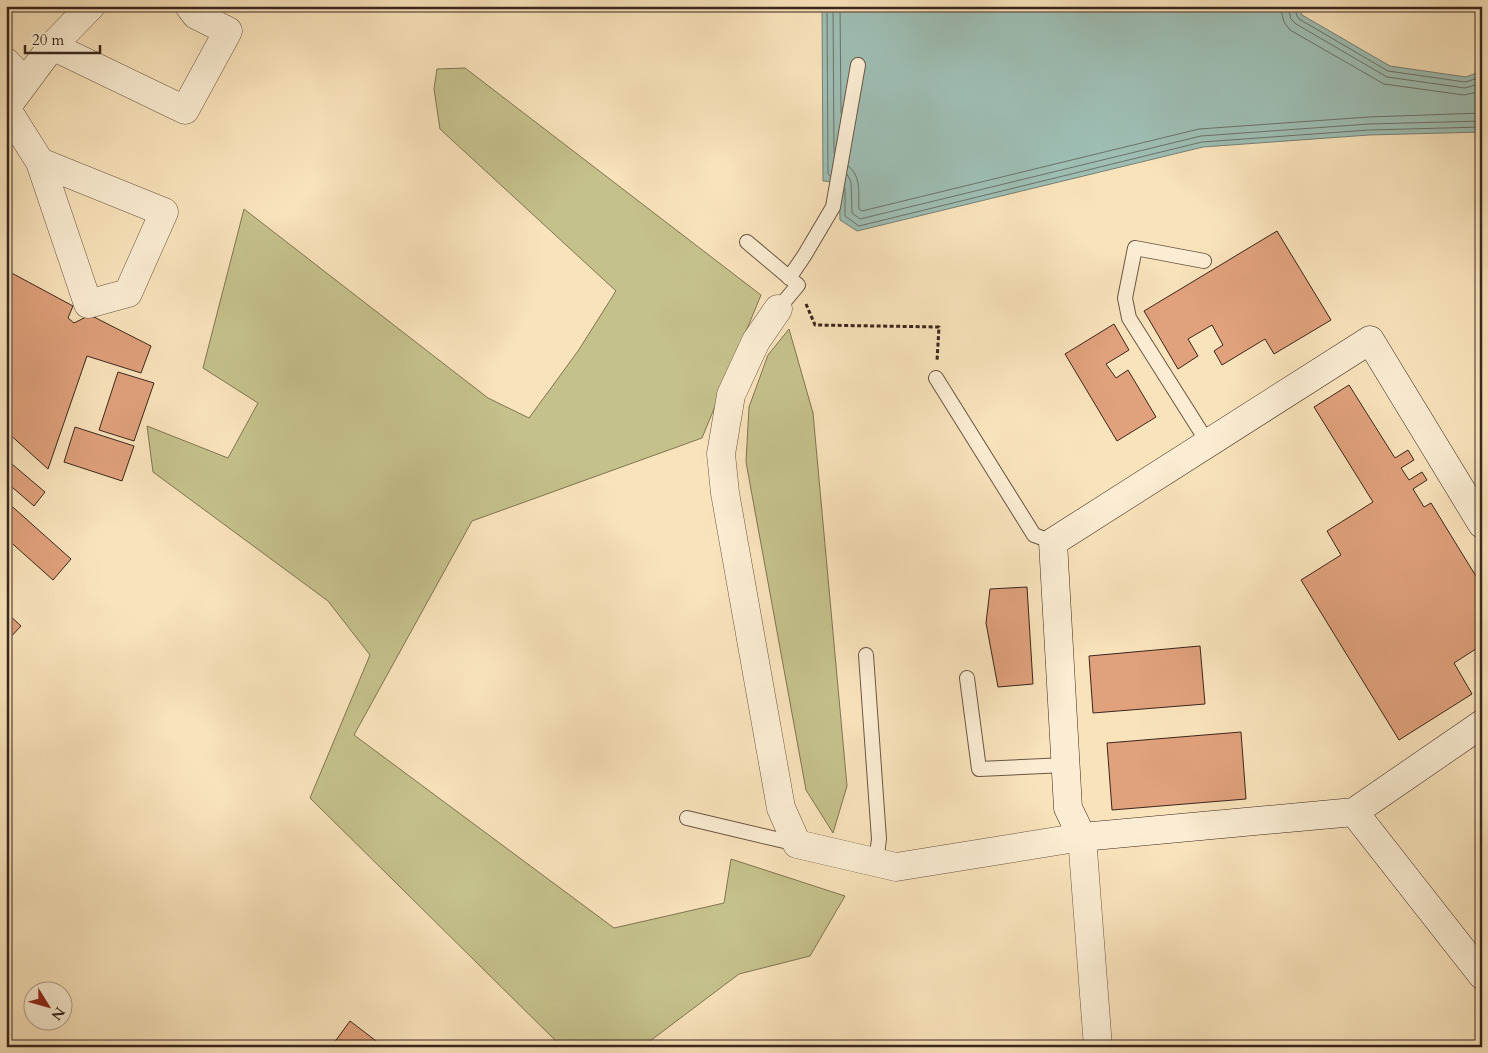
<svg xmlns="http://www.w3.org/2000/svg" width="1488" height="1053" font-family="Cardo,serif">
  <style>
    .green { fill: #c5c18b; stroke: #807454 }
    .water { fill: #9ebeb4; stroke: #768177 }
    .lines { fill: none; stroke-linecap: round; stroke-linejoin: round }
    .shore { stroke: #6c7268; stroke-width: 1 }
    .building { fill: #e0a17c; stroke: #3a261c }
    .lane-casing { stroke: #6a5544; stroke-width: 16 }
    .street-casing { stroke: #6a5544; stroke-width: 29 }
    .secondary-casing { stroke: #3a261c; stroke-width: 29 }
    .path { stroke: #3a261c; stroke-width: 3; stroke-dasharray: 4 2.5; stroke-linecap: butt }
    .lane { stroke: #fbedd3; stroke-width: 14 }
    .street { stroke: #fbedd3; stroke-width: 28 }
    .secondary { stroke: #fbedd3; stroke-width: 28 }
  </style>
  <rect width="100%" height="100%" fill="#f9e3bb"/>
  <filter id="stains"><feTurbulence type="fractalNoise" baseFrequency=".004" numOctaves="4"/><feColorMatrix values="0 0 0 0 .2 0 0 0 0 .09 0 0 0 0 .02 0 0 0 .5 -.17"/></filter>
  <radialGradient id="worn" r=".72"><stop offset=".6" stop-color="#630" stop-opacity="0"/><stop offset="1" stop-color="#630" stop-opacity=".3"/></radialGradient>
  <path class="green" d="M465,68L761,295L702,438L472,521L354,735L614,928L724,903L731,859L845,896L810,956L739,974L642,1047H562L310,798L370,655L328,601L153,472L147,426L228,458L258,403L203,368L244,209L488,398L529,418L578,351L616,291L440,129L434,89L437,69Z
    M789,329L813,413L847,786L833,833L806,790L746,462L749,407L768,355Z"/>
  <path class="water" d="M822,6H1298L1302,15L1390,66L1466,77L1482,71V132L1369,135L1203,147L857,231L840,220L839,182L823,181Z"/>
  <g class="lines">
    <path class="shore" d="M827,6L828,174L830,176
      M833,6L834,153
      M840,6L841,113
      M1280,6L1284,22L1290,30L1384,84L1464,95L1482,91
      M1288,6L1291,19L1296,24L1387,77L1465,88L1482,83
      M1294,6L1297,16L1299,19L1388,71L1465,82L1482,77
      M848,166C862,176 858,194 859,209L862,211L1199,129L1369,117L1482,113
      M847,174L851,182L852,213L860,219L1201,136L1369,124L1482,121
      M845,188V216L859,226L1202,142L1369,130L1482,127"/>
  </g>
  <path class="building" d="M1277,231L1331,320L1274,354L1265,339L1222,365L1214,351L1223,345L1212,325L1188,339L1198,356L1178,369L1144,311Z
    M6,270L73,306L68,318L74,323L90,315L151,346L141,373L87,356L48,469L6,431V384L11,379L6,375Z
    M1114,324L1129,350L1106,364L1116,378L1128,370L1156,417L1117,441L1065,354Z
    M118,372L154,383L134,441L99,430Z
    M1349,385L1395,458L1408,450L1414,460L1401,468L1409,480L1422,472L1427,480L1413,489L1424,507L1431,503L1482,586V645L1454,663L1472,694L1399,740L1301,580L1341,555L1327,531L1373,502L1314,407Z
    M75,427L134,446L122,481L64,462Z
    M6,459L45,492L34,506L6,482Z
    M6,501L71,559L53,580L6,538Z
    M1027,587L1033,684L998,687L986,623L990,589Z
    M6,612L21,626L6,642Z
    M1200,646L1205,704L1093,713L1089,656Z
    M1241,732L1246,799L1112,810L1107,743Z
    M350,1021L384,1047H331Z"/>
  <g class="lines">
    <g class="lane-casing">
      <path id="lane" d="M747,242L798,285L778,309
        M1204,261L1135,248L1125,298L1129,318L1208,443
        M789,278L804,256L833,207L858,65
        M936,378L1034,535L1053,542
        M866,655L879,839L876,862
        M967,678L979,769L1066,765
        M687,818L797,844"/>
    </g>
    <g class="street-casing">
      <path id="street" d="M52,46L185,110L228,31L196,15L189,6
        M6,62L25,82
        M6,108L40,162L88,304L128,293L164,212L40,162
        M6,108L52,46L91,6
        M778,309L756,341L731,395L721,454L725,493L781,808L797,844L896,867L1082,837L1098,1047"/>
    </g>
    <g class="secondary-casing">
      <path id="secondary" d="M1482,524L1370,340L1053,542L1068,808L1082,837L1354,812L1482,724
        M1354,812L1482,975"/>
    </g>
    <path class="path" d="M806,304L815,325L939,327L937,361"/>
    <use href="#lane" class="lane"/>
    <use href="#street" class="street"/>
    <use href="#secondary" class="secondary"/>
  </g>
  <rect width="1488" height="1053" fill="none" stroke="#f9e3bb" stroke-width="25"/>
  <rect x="8" y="8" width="1473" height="1038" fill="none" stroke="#3a261c" stroke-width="2.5"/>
  <rect x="12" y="12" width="1463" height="1028" fill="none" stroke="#3a261c"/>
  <g transform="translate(48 1006) rotate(127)"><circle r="24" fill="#fbedd3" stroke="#ae9d8a"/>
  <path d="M0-4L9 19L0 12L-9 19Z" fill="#8f2418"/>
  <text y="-8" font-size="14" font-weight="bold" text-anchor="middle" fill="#3a261c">N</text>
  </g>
  <path d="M25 45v8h75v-8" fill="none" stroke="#3a261c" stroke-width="2.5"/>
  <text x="32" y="45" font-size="15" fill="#3a261c" stroke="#fbedd3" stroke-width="4" paint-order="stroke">20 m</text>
  <rect width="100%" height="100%" filter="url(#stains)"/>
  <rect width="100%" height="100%" fill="url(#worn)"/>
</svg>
